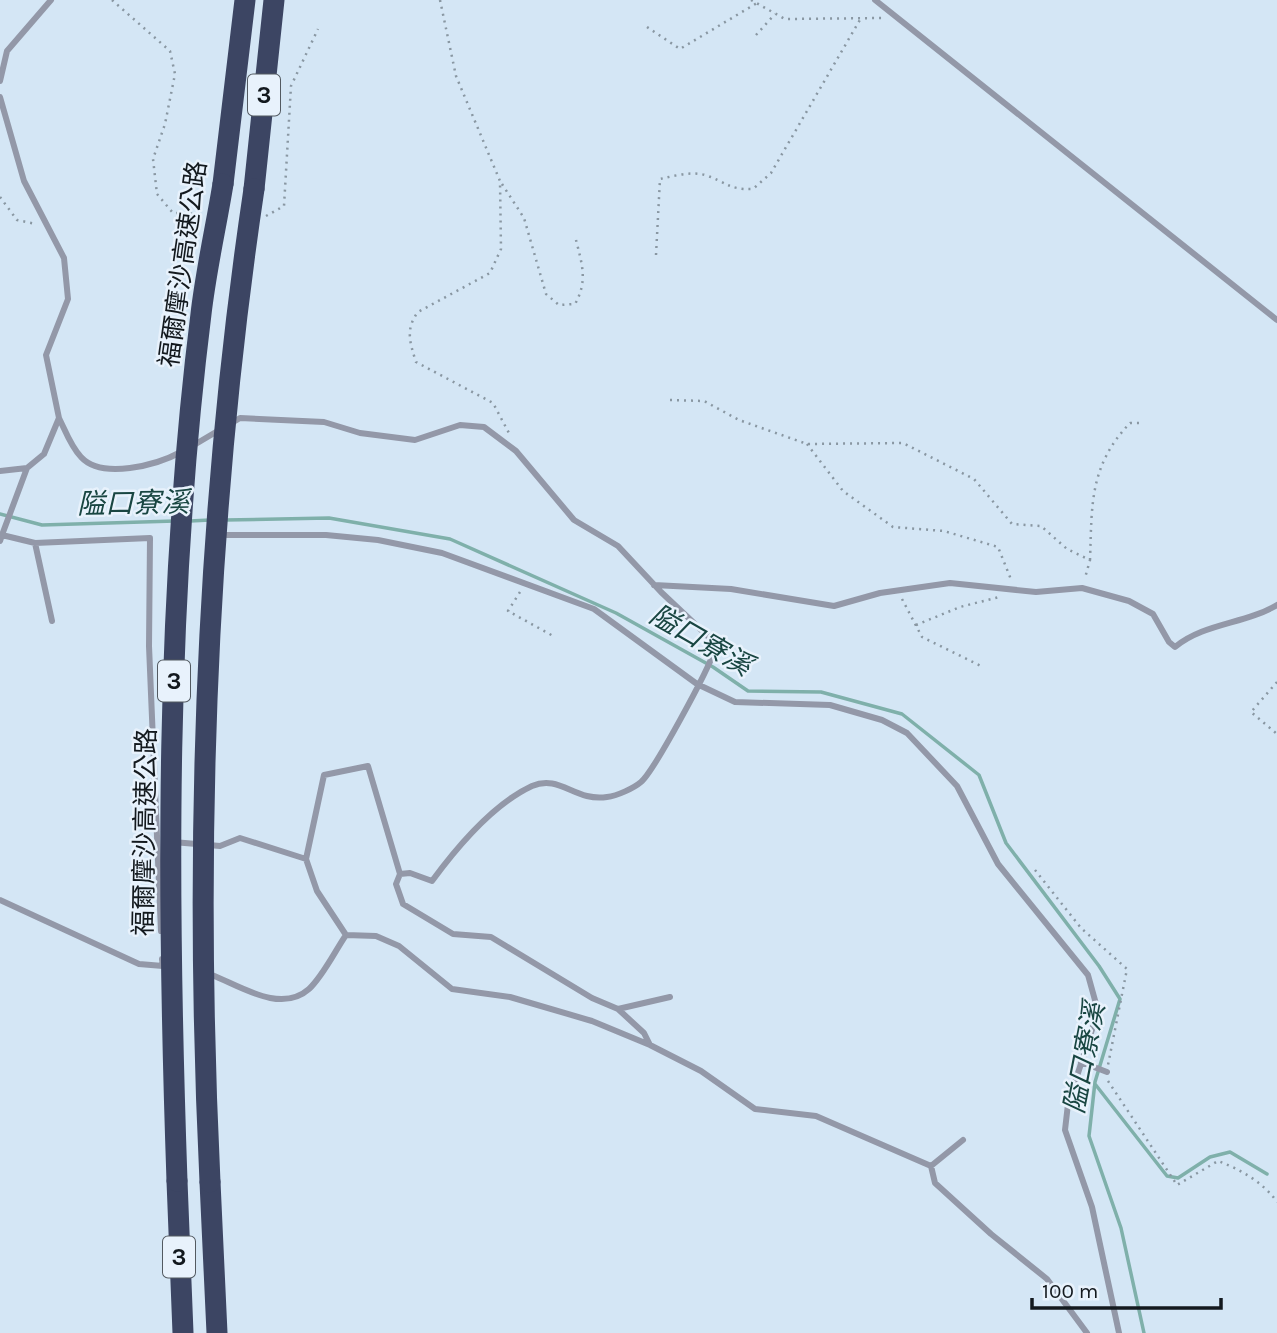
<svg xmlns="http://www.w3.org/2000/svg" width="1277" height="1333" font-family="Karla,'Noto Sans TC',sans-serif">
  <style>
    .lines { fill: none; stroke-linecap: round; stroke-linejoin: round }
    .stream { stroke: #7fb0aa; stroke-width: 3.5 }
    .path { stroke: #8997a2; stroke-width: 2.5; stroke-dasharray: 2 5; stroke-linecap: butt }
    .lane { stroke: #9398a8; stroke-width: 6 }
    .highway { stroke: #3c4563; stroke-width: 21 }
    .highway-bridge { stroke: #3c4563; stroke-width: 21 }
    .labels { text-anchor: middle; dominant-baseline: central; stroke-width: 5; stroke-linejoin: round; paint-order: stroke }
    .shield { fill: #e8f2fc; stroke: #535a61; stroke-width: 2 }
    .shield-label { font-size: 24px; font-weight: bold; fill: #13191e }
    .street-label { font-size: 26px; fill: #13191e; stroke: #e8f2fc }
    .water-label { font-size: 28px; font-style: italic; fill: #194642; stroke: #e8f2fc }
  </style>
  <rect width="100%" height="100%" fill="#d4e6f5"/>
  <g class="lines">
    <path class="stream" d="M0,514L42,525L175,521
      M225,520L329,518L450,539L616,613L713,667L748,691L821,692L902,714L979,775L1006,843L1099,966L1120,999L1095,1082L1089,1136L1121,1228L1144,1333
      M190,521L210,520
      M1095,1084L1167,1176L1178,1178L1210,1157L1230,1152L1267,1174"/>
    <path class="path" d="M112,0L170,51L175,74L165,124L153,159L157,194L173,213L201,214
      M440,0L456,76L500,181L501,249L490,273L418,312C405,329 410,343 416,362L493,403L510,435
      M751,0L785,19L883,18
      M647,27L680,49L757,3
      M756,35L775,14
      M502,184L524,218L546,294L559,305L575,304C588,281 582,264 576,240
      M0,197L17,220L36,224
      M266,216L284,206L291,86L318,29
      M656,255L660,179C674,176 690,171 705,175C726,182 729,190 753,189L771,173L861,18
      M670,400L704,401L739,420L807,444L903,443L974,479L1012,524L1041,526L1067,549L1090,560L1085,578
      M807,444L843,491L893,527L944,531L998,547L1012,582
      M1090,560C1092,505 1089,466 1130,423H1139
      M520,592L508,611L555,637
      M902,599L922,637L981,666
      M916,625L960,607L999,597
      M1277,682L1251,712L1277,734
      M1035,870L1081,928L1127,969L1108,1065
      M1108,1081L1177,1185L1218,1161C1240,1169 1264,1183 1277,1202"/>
    <path class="lane" d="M875,0L1277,320
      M0,81L7,51L51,0
      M0,97L24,181L64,258L68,299L46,355L59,418L44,454L27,468L0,471
      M59,418C65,430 71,447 81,457C102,480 157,465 181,452
      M230,424L240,418L324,422L360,433L415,440L460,425L484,427L516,451L574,520L618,546L661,592L713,641C714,643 714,649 714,651C709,669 654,771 641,782C634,788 617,796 607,797C575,802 560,774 532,786C493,804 457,847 432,881L410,873L400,874L396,884L403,904L453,934L491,937L592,998L618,1009L644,1033L650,1045
      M194,445L221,429
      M2,535L27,468
      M227,535H326L378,540L442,553L594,609L697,684L735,702L830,705L882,720L907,733L957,786L998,864L1088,975L1098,1011L1068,1104L1065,1130L1092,1207L1119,1333
      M0,541L2,535L35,543L150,538L149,646L161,931
      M35,543L52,621
      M654,585L731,589L834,606L880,593L950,583L1036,592L1082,588L1129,601L1153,614L1169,642L1175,647C1204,623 1245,624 1277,605
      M173,842L220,846L240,838L306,859
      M0,900L139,964L163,966L162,959
      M346,935L317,891L306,859L324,775L368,766L400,874
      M212,975C240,986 281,1014 309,989C323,976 335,951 346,935L376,936L399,946L452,989L510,997L592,1021L650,1045L701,1071L755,1109L816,1116L931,1166L963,1140
      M618,1009L670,997
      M1081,1062L1107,1072
      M931,1166L935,1183L991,1234L1047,1279L1087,1333"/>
    <path class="highway" d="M223,184L245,0
      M254,189L274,0
      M177,1181L183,1333
      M210,1182L217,1333"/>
    <path class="highway-bridge" d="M177,1181C167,893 165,601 201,314C206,270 216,227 223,184
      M210,1182C194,851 205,517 254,189"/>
  </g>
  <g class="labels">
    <g class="shield">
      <rect x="248" y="74.5" width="32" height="41" rx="5"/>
      <rect x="158" y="660.5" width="32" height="41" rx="5"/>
      <rect x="163" y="1236.5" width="32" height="41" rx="5"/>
    </g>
    <g class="shield-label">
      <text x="264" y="95">3</text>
      <text x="174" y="681">3</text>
      <text x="179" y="1257">3</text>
    </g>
    <g class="street-label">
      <text transform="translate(183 264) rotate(-82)">福爾摩沙高速公路</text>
      <text transform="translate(145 832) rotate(-89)">福爾摩沙高速公路</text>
    </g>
    <g class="water-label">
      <text transform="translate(133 503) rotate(-1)">隘口寮溪</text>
      <text transform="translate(701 640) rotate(30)">隘口寮溪</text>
      <text transform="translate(1084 1058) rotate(-79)">隘口寮溪</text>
    </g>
  </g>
  <path d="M1032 1298v10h189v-10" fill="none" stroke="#13191e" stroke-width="3.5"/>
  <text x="1042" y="1298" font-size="21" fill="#13191e" stroke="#e8f2fc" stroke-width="5" paint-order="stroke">100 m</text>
</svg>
